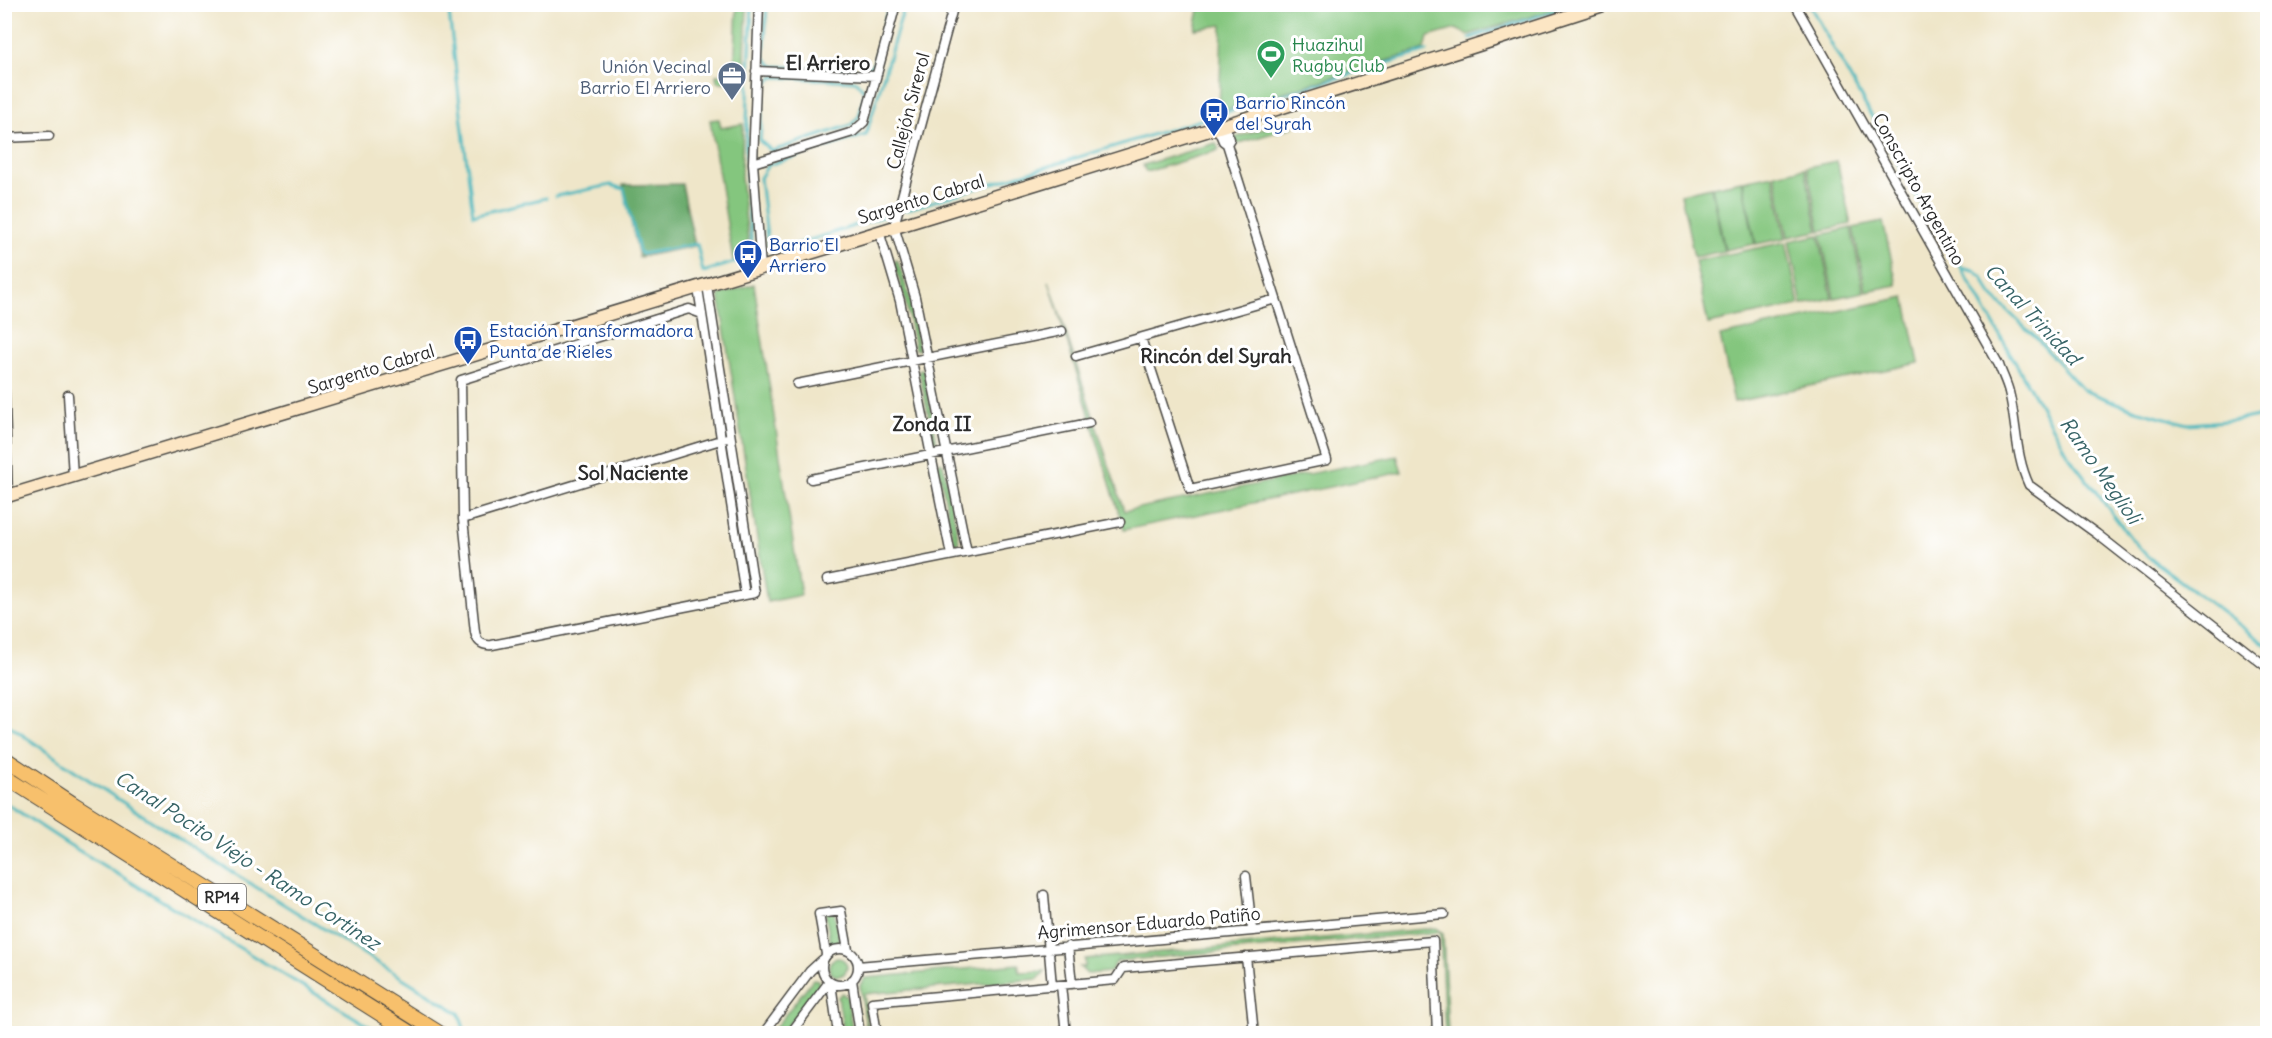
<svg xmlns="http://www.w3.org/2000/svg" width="2272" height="1038" font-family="Delius,sans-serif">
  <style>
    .green { fill: #84c67e; stroke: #587854; stroke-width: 1.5 }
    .forest { fill: #6bab6d; stroke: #4b6b4c; stroke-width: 1.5 }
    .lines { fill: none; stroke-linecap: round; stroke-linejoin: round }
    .stream { stroke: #47b7be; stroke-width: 3 }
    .minor-casing { stroke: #484743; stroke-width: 11 }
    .secondary-casing { stroke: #484743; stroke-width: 15 }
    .primary-casing { stroke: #484743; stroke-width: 16 }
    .minor { stroke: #fff; stroke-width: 8 }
    .secondary { stroke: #fce6c4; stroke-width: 12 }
    .primary { stroke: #f7c06c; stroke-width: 14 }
    .labels { text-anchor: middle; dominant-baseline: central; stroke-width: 6; stroke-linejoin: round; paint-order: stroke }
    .shield { fill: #fff; stroke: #6b6b6b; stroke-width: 1.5 }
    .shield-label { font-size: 16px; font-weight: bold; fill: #2b2b2b }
    .leisure-label { font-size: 18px; fill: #27864d; stroke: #fff; text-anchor: start }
    .service-label { font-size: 18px; fill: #4e5e75; stroke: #fff; text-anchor: end }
    .transit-label { font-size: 18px; fill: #164399; stroke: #fff; text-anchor: start }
    .street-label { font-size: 18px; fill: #2b2b2b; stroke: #fff }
    .neighbourhood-label { font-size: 20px; font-weight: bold; fill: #2b2b2b; stroke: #fff }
    .water-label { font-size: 20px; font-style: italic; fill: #366366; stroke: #fff }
  </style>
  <rect width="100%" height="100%" fill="#fff"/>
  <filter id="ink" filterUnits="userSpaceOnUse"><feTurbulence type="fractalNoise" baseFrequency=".0167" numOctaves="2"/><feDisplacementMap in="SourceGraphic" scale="12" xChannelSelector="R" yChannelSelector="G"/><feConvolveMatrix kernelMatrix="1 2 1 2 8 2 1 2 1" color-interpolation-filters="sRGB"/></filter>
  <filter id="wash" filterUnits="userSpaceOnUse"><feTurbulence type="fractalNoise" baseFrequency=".008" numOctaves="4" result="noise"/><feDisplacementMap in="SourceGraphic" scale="24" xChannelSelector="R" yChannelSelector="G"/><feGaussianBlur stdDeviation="1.35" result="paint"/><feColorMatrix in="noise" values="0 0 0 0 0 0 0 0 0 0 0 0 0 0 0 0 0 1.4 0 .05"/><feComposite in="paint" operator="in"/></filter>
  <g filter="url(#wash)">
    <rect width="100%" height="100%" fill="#efe6c9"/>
    <path class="green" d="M737,5H747L744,83L717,82L716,75H734Z
      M1200,5V4L1570,5L1468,35L1456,29L1428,37L1425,49L1219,112L1222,25L1195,29Z
      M719,119L721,128L743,124L741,177L749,249L744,257L733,260L710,120Z
      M1291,120L1293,127L1236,144L1234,138Z
      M1216,143L1219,150L1146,172L1143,165Z
      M1837,161L1851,224L1820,231L1807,167Z
      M1805,168L1818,231L1788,237L1775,174Z
      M1773,175L1786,238L1756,244L1743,181Z
      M1742,181L1755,244L1725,250L1712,187Z
      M1711,187L1724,251L1694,257L1681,194Z
      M1883,222L1897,285L1866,291L1853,228Z
      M1851,228L1864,292L1834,298L1821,235Z
      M1819,235L1832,298L1802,305L1789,241Z
      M1786,242L1799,305L1708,324L1695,261Z
      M896,260L898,262L910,298L919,348L918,350L915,349L905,299L894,263Z
      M1049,281L1124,511L1397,456L1402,472L1124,530Z
      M754,284L801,595L767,602L719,295Z
      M1905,297L1919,363L1734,402L1720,336Z
      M922,369L924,371L937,443L934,442L919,371Z
      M941,462L943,464L959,541L957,544L954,543L938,465Z
      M5,764L431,1033H422L5,770Z
      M834,909L839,940L835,945L830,942L825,910Z
      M1436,928L1443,934L1448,1033H1445L1440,932L1117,961L1110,972L1087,974L1080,967H1085V959Z
      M829 967a9 9 0 1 1 18 0a9 9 0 1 1-18 0Z
      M1019,964V972L1045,971L1038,979L864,994L869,1033H867L860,985L865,978Z
      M813,979L818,980L819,985L782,1033H771Z
      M842,993L847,997L853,1033H844L838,997Z"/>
    <path class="forest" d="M682,184L695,246L639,257L623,185Z"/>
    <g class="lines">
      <path class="stream" d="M448,4L473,215L546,198
        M767,4L764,57L773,66L865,70L874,63L889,4
        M1809,4L1910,185L1961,267L1974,270L1983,278L1991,295L2037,339L2083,390L2136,410L2188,424L2238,420L2268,414
        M1470,38L1577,4
        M773,77L856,81L865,92L859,116L851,125L772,151L760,141L764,86Z
        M556,196L611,185L624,189L639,251L642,254L697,244L703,272L745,259L752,249L747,188L746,145L752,4
        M905,210L1427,51
        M891,214L779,250L768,245L760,178L768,165L771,164L866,135L905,4
        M1961,267L2068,455L2130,537L2147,556L2268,646
        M4,722C152,826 307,918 459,1013L465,1032
        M4,802L68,844L382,1034"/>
    </g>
  </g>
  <g filter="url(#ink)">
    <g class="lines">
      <g class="minor-casing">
        <path id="minor" d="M759,4L753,163L761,268
          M954,4L894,226L915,297L967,552
          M1795,4L1999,365C2002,374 2007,383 2009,392C2017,423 2015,456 2029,485L2097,534L2268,668
          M756,71L876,76
          M1217,127L1223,141L1227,144
          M4,138L49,136
          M753,163L853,132L864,122L896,4
          M879,231L900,301L951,555
          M698,288L745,595
          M702,314L689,309L461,380L463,519L475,632C477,642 482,646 492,645L755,593L707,285
          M1141,338L1190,489L1327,460L1227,144L1230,139L1224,125
          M1076,356L1276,299
          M4,373L8,496
          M797,384L1062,331
          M68,395L73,476
          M811,479L1089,423
          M463,519L727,438
          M827,580L1120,522
          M1246,876L1252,930
          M1044,895L1052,986
          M1068,946L1072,984
          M822 967a18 18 0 1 1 36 0a18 18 0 1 1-36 0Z
          M826,954L819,914L841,911L848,950
          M1246,957L1254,1034
          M858,966L1444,914
          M852,980L860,1034
          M831,983L838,1034
          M1061,985L1066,1034
          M763,1034L810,971L822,960
          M790,1034L829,982
          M877,1034L872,1002L1115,980L1123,968L1433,941L1437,1034"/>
      </g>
      <g class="secondary-casing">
        <path id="secondary" d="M4,497C539,335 1074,176 1606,4"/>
      </g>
      <g class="primary-casing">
        <path id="primary" d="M4,758L72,803L441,1034
          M4,776L412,1034"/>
      </g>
      <use href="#minor" class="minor"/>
      <use href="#secondary" class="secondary"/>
      <use href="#primary" class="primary"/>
    </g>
  </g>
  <defs>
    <g id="stadium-pin" transform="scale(1.5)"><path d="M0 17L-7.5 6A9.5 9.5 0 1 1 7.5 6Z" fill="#2e9e5b" stroke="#fff"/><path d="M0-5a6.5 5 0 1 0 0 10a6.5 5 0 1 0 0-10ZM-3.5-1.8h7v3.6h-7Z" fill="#fff"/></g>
    <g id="office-pin" transform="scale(1.5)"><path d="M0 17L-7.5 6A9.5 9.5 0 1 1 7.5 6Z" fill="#5c6f8a" stroke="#fff"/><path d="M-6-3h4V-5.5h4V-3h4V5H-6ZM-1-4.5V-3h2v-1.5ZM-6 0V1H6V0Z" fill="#fff"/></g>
    <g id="bus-pin" transform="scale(1.5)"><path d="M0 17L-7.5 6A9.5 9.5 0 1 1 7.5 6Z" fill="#1a4fb4" stroke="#fff"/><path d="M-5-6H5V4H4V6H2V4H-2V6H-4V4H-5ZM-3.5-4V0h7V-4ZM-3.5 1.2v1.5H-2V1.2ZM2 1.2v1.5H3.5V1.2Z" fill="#fff"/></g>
  </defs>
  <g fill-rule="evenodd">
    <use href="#stadium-pin" x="1271" y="54"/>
    <use href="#office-pin" x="732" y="76"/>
    <use href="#bus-pin" x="1214" y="112"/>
    <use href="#bus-pin" x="748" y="254"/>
    <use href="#bus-pin" x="468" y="340"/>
  </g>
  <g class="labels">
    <rect class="shield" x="198" y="884" width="48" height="26" rx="4.5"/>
    <g class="shield-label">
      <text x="222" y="897">RP14</text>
    </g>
    <g class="leisure-label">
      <text x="1292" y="44">Huazihul<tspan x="1292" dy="21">Rugby Club</tspan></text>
    </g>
    <g class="service-label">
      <text x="711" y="66">Unión Vecinal<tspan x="711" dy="21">Barrio El Arriero</tspan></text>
    </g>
    <g class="transit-label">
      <text x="1235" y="102">Barrio Rincón<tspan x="1235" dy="21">del Syrah</tspan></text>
      <text x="769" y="244">Barrio El<tspan x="769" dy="21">Arriero</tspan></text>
      <text x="489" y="330">Estación Transformadora<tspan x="489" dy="21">Punta de Rieles</tspan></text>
    </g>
    <g class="street-label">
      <text transform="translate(908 111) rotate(-75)">Callejón Sirerol</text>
      <text transform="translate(1919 189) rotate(61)">Conscripto Argentino</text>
      <text transform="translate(921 199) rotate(-17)">Sargento Cabral</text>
      <text transform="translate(371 369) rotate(-17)">Sargento Cabral</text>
      <text transform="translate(1149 923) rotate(-5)">Agrimensor Eduardo Patiño</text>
    </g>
    <g class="neighbourhood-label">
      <text x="828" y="62">El Arriero</text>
      <text x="1216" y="355">Rincón del Syrah</text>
      <text x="932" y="423">Zonda II</text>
      <text x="633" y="472">Sol Naciente</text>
    </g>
    <g class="water-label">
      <text transform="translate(2033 314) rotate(47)">Canal Trinidad</text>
      <text transform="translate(2101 470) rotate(55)">Ramo Meglioli</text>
      <text transform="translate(248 860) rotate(33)">Canal Pocito Viejo - Ramo Cortinez</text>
    </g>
  </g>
  <rect width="2272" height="1038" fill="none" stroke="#fff" stroke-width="24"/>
</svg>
